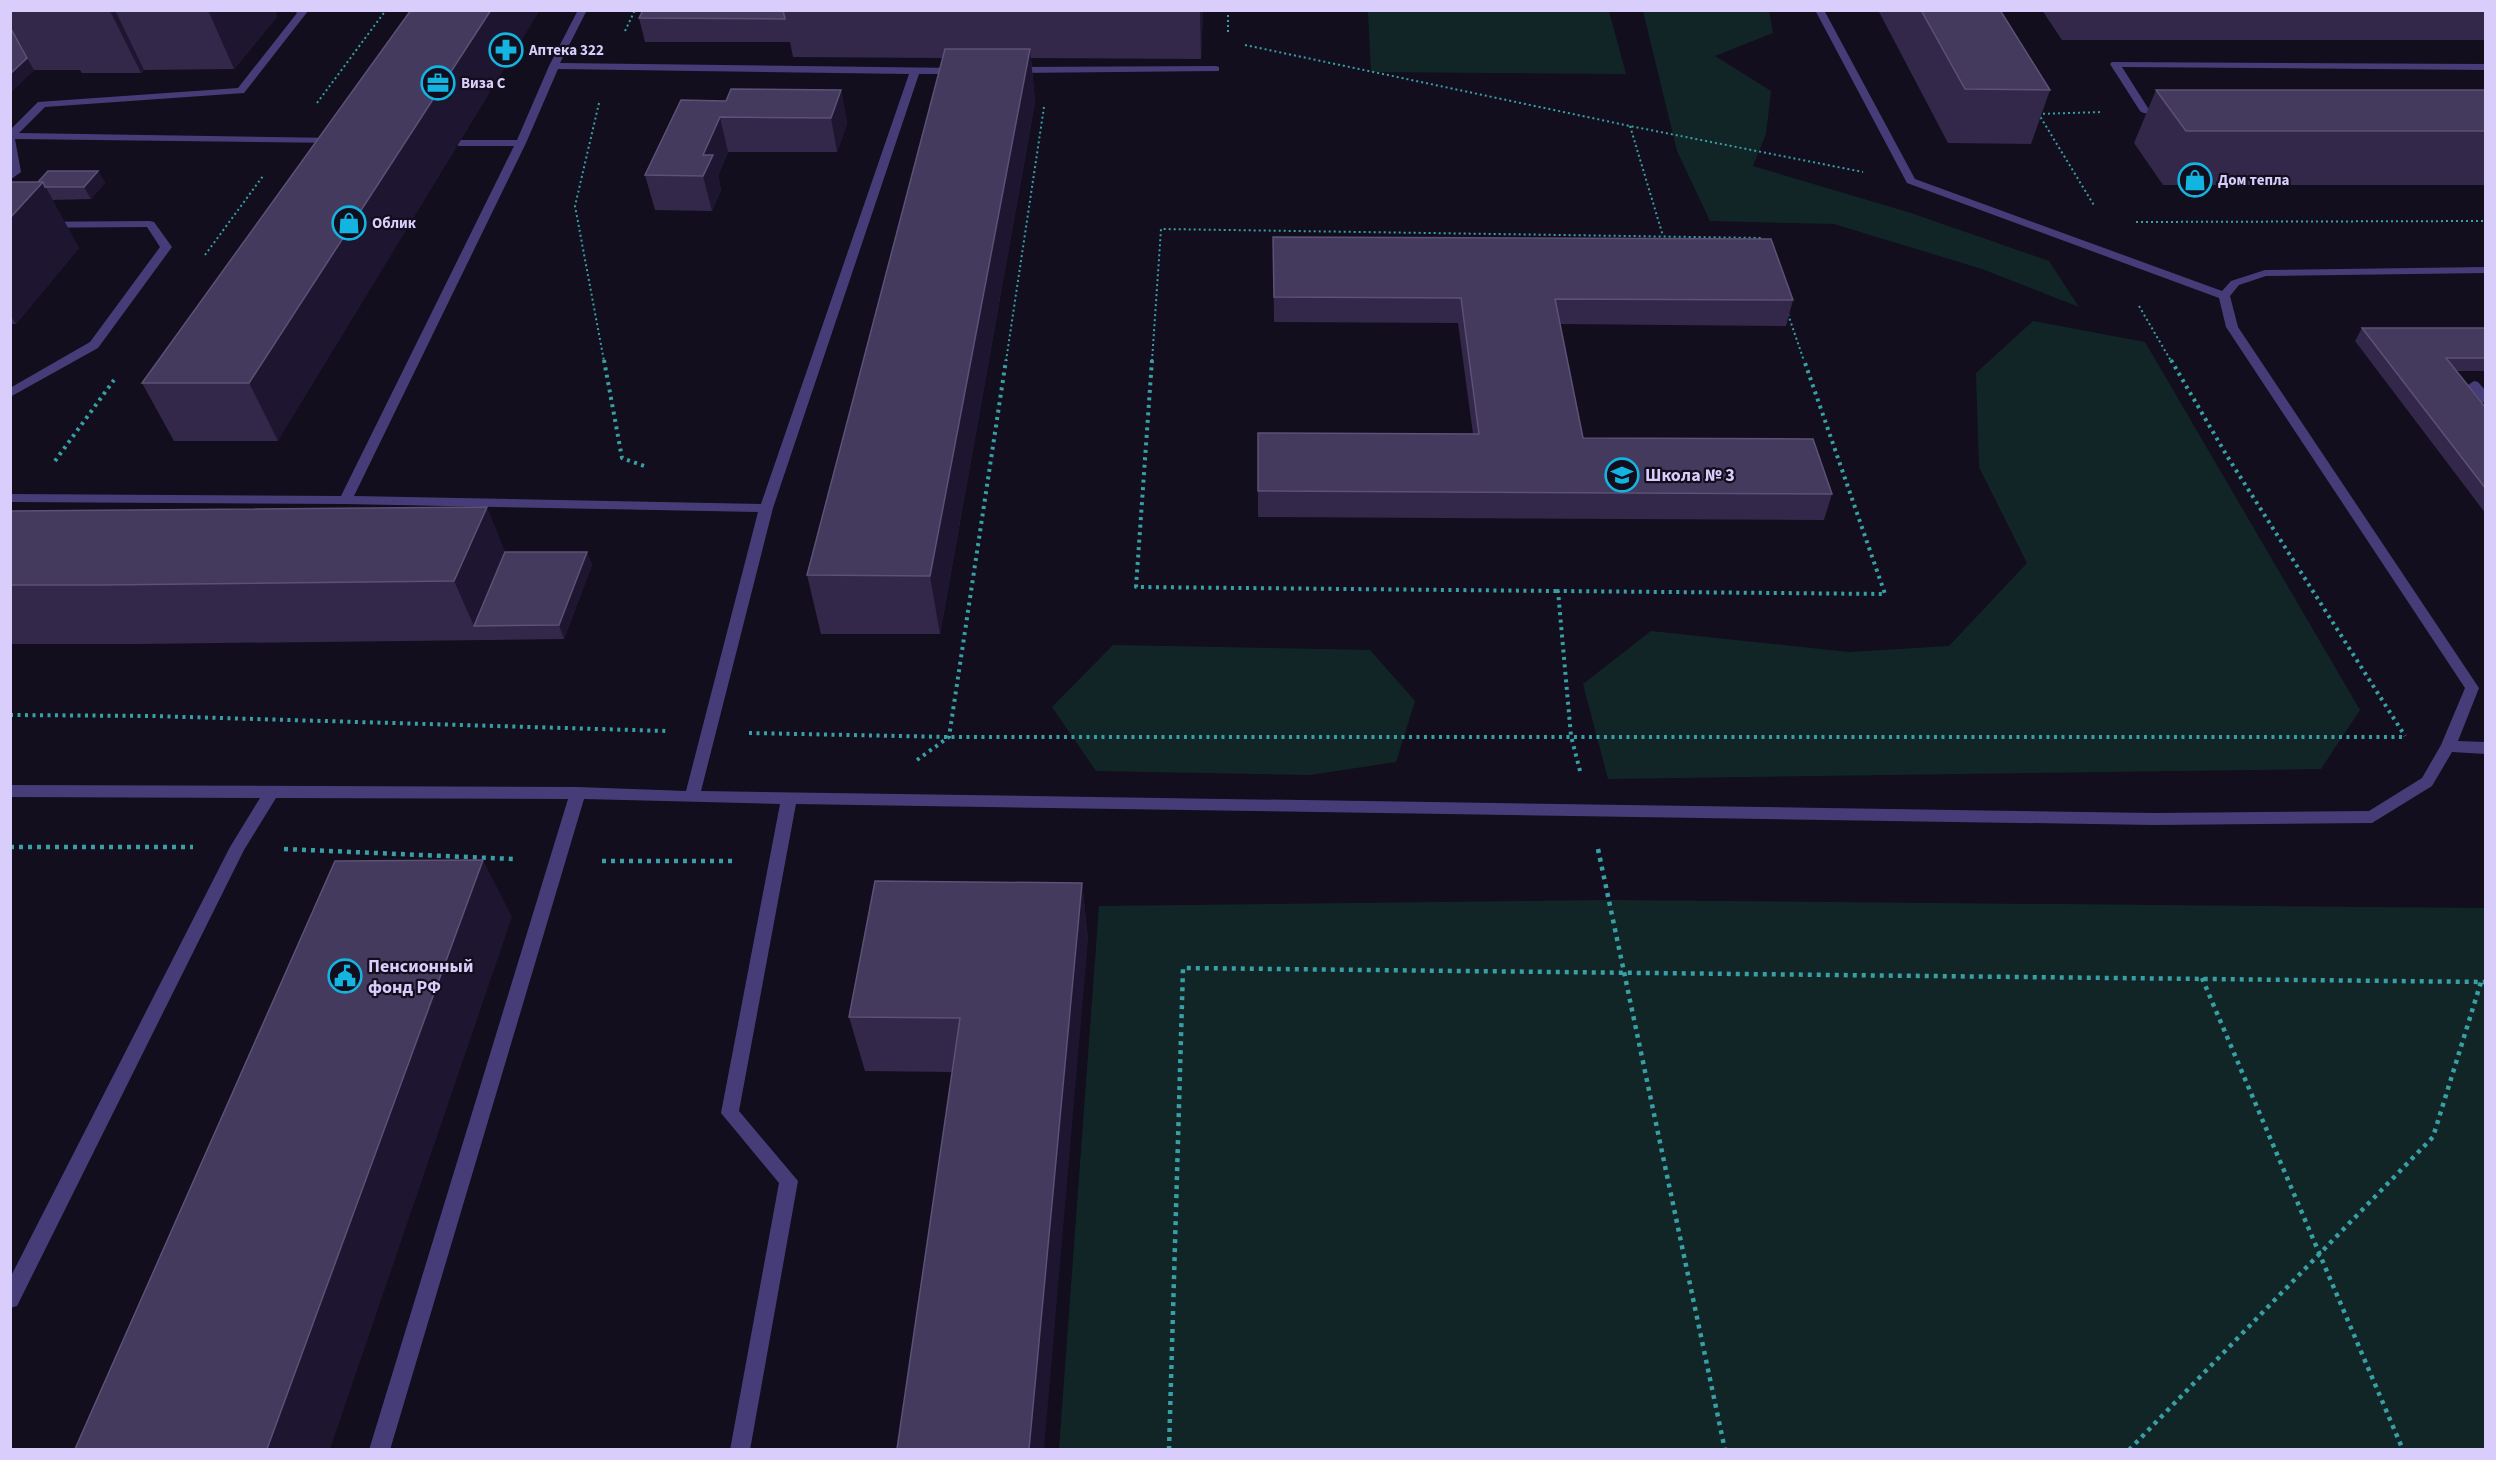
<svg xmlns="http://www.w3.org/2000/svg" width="2496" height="1460" font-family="'Source Sans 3',sans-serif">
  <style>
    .green { fill: #112527 }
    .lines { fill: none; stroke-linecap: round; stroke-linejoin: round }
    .path-far2 { stroke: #389fa5; stroke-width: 2; stroke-dasharray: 2 3; stroke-linecap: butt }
    .path-far1 { stroke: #389fa5; stroke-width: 4; stroke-dasharray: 3 4.5; stroke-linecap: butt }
    .path { stroke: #389fa5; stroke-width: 4.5; stroke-dasharray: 4 5; stroke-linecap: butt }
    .minor { fill: #463d78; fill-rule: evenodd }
    .wall { fill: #33284a }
    .shaded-wall { fill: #1e1630 }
    .building { fill: #443a5d; stroke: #5c5176; stroke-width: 1.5 }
    .labels { text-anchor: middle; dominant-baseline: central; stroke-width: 4.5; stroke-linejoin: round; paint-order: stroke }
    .far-poi-label { font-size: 15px; font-weight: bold; fill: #d9cefb; stroke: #120e1d; text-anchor: start }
    .poi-label { font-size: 18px; font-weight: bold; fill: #d9cefb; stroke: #120e1d; text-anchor: start }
  </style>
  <rect width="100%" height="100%" fill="#120e1d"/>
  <path class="green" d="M1368,11H1609L1626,74L1371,72Z
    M1643,11H1769L1773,33L1715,56L1771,91L1766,134L1753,166L1911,213L2049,261L2079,307L1982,269L1834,224L1710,221L1677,151Z
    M2033,321L2145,342L2360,710L2321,769L1608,779L1583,684L1651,631L1849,652L1949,646L2027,563L1979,467L1976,373Z
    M1113,645L1370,650L1415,701L1396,762L1310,775L1096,771L1052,707Z
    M1609,900L2485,908V1449H1059L1099,906Z"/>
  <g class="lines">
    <path class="path-far2" d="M1228,10V35
      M625,31L635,10
      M1245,45L1630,126L1863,172
      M317,103L386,10
      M599,103L575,206L604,361
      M2038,113L2095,207
      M2038,114L2102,112
      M1630,126L1663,236
      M2136,222L2486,221
      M205,255L263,176
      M2139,306L2171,361
      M1788,314L1804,361
      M1006,361L1044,107
      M1152,361L1161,229L1762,238L1763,242"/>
    <path class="path-far1" d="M604,360L622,458L644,466
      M1152,360L1136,587L1558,591
      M2171,360L2227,456L2405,736
      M55,461L114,380
      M10,715L152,716L667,731
      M749,733L949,737H2406
      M917,760L949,737L1006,360
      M1580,771L1571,736L1558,591L1885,594L1804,360"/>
    <path class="path" d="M10,847H193
      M284,849L513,859
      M1598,849L1725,1450
      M602,861H735
      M2202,978L2403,1450
      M1169,1450L1183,968L2486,982
      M2129,1450L2433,1137L2481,982"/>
    <path class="minor" d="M294,10L308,11L244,93L45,107L19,133L337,138L342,141L341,143L15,139L21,172L10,180V130L38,102L238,88L297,13Z
      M578,10H587L560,63L957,68L962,71L957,74H919L773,508L701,791L2155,813L2369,811L2422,778L2441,745L2465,688L2226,327L2219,298L1907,183L1815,10H1824L1915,179L2222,291L2231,281L2265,270L2486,267V273L2266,276L2239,285L2230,296L2238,327L2479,688L2458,741L2486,742V754L2452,752L2432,786L2372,823L2155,825L796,804L739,1111L798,1181L750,1450H730L779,1183L721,1113L780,804L584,799L390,1450H369L568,799L276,798L244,850L17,1306L10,1308V1278L230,847L260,798L10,797V785L578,787L686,791L758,512L345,504L10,502V494L341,496L514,146H459L454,143L459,140H517L549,66ZM558,69L909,74L761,504L354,496L526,143Z
      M2112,62L2486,64V70L2122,67L2148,108H2167L2172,111C2165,116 2147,116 2140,111L2110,64Z
      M1216,66L1219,67V71L1011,73L1006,70L1011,67Z
      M150,221L154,222L172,247L98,348L10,397V388L90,342L160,247L147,227L10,228V222Z
      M2474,381L2478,382L2486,391V403L2482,402L2468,385Z"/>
  </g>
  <path class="wall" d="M10,10H275L277,17L234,69L144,70L141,73H82L80,70H34L10,93Z
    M411,10L278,441H174L142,383Z
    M643,10H1203L1201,59L1031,58L1035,102L940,634H821L807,575L943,58L793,57L790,42H645L639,18Z
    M1878,10H2000L2050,90L2031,144L1948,143Z
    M2042,10H2486V40H2062Z
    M841,90L847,124L837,152H728L718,176L721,190L712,211L655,210L645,175L726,101Z
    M2156,90H2486V185H2163L2134,143Z
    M98,171L105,183L91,199L52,200L79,248L16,324H10V182H38Z
    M1273,237L1793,300L1786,326L1560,324L1583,438L1832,494L1824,520L1258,517V433L1473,434L1458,323L1274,322Z
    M2362,328H2486V371H2456L2486,408V514L2355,341Z
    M10,511L505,552H587L592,565L564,639L139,644H10Z
    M1082,883L1088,940L952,1072L865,1071L849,1017Z"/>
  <path class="shaded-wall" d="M111,10H115L144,70L141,73L110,11Z
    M208,10H275L277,17L234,69Z
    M491,10H540L278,441L249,383Z
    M1200,10H1203L1201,59Z
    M1030,49L1035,102L940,634L930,576Z
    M27,58L34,70L10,93V74Z
    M841,90L847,124L837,152L831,118Z
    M720,117L728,152L718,176L721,190L712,211L703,176V155Z
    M98,171L105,183L91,199L84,187Z
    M43,182L79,248L16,324L10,315V218Z
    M487,507L511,566L474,626L454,581Z
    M587,552L592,565L564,639L559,625Z
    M483,860L512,917L330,1449H267Z
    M1082,883L1088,940L1044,1449H1029Z"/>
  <path class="building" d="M51,10H111L50,11Z
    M411,10H491L249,383H142Z
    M643,10H783L785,19L639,18Z
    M1921,10H2000L2050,90L1965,89Z
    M10,27L27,58L10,74Z
    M945,49H1030L930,576L807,575Z
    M731,89L841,90L831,118L720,117L703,155H713L703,176L645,175L681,100L726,101Z
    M2156,90H2486V131H2186Z
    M48,171H98L84,187H45L43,182H38Z
    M10,182H43L10,218Z
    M1273,237L1771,239L1793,300L1555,299L1583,438L1813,439L1832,494L1258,491V433L1479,434L1461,298L1274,297Z
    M2362,328H2486V358H2446L2486,408V489Z
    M487,507L454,581L102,585H10V511Z
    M505,552H587L559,625L474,626Z
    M483,860L267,1449H75L335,861Z
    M875,881L1082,883L1029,1449H897L960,1018L849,1017Z"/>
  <defs>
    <g id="pharmacy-ring" transform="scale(1.725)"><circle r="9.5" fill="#120e1d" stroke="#14b4e1" stroke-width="1.5"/><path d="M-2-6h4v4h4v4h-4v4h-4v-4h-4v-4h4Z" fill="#14b4e1"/></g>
    <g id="office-ring" transform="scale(1.725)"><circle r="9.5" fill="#120e1d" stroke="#14b4e1" stroke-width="1.5"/><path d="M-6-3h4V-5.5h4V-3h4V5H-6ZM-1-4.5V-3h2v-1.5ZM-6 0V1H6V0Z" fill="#14b4e1"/></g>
    <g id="shop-ring" transform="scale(1.725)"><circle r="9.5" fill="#120e1d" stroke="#14b4e1" stroke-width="1.5"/><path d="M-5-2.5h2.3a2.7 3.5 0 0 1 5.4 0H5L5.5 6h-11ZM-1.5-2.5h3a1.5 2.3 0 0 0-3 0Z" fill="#14b4e1"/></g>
    <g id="school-ring" transform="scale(1.725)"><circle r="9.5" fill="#120e1d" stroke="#14b4e1" stroke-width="1.5"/><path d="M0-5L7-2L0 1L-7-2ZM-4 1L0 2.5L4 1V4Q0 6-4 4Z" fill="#14b4e1"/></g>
    <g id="civic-ring" transform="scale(1.725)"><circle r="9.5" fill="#120e1d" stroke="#14b4e1" stroke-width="1.5"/><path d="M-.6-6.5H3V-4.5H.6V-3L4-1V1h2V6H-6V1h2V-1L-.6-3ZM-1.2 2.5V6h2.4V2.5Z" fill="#14b4e1"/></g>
  </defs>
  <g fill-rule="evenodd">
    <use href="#pharmacy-ring" x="506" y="50"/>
    <use href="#office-ring" x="438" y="83"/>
    <use href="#shop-ring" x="2195" y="180"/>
    <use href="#shop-ring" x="349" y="223"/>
    <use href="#school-ring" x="1622" y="475"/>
    <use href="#civic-ring" x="345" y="976"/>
  </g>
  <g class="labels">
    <g class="far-poi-label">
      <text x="529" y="50">Аптека 322</text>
      <text x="461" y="83">Виза С</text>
      <text x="2218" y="180">Дом тепла</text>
      <text x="372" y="223">Облик</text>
    </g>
    <g class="poi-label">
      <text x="1645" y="475">Школа № 3</text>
      <text x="368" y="966">Пенсионный<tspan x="368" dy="21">фонд РФ</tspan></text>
    </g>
  </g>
  <rect width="2496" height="1460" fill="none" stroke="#d9cefb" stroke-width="24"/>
</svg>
